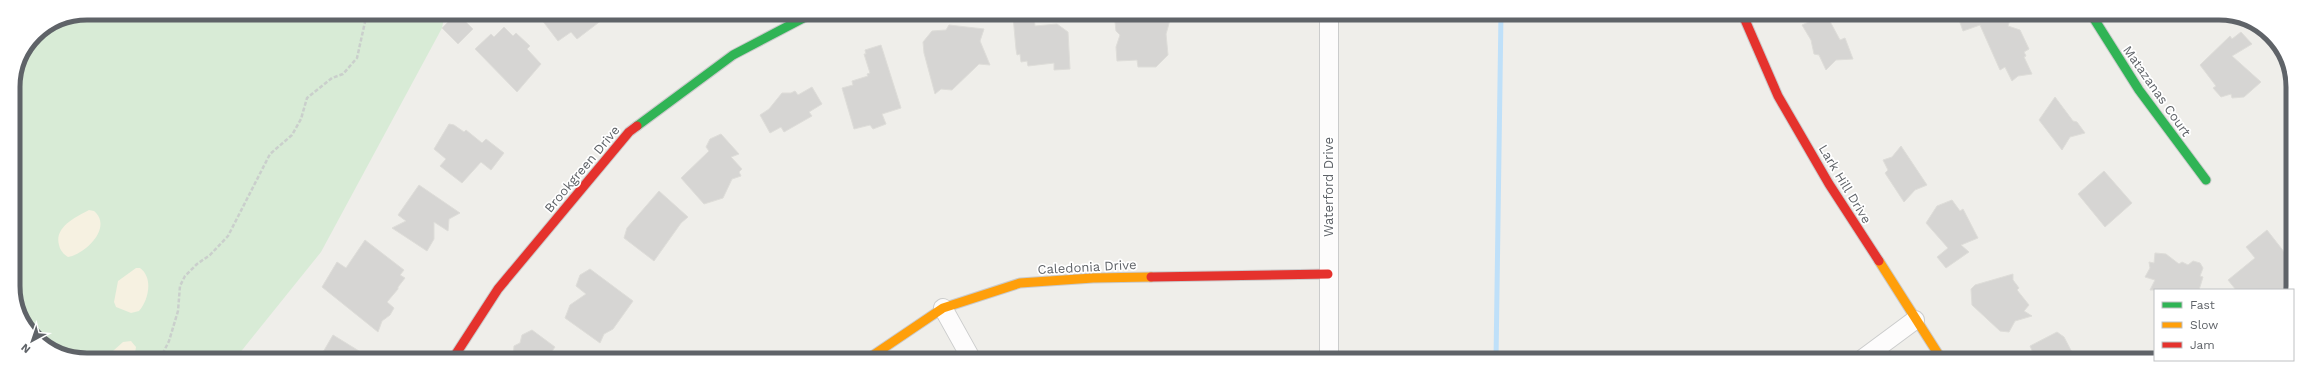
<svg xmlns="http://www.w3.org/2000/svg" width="2306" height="373" font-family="'Work Sans',sans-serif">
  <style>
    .green { fill: #d8ebd6 }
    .sand { fill: #f6f1e1 }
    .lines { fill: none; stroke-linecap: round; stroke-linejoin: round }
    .stream { stroke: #bfe0f9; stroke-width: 5 }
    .building { fill: #d6d5d3; stroke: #deddd9 }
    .street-casing { stroke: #cbcccc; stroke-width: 20 }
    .fast-casing { stroke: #cacacb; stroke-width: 11 }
    .slow-casing { stroke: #cacacb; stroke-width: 11 }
    .jam-casing { stroke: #cacacb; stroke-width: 11 }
    .path { stroke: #cacfcc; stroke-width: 2.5; stroke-dasharray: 4 2; stroke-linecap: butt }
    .street { stroke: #fdfcfc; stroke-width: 18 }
    .fast { stroke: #30b455; stroke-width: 9 }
    .slow { stroke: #ff9f0a; stroke-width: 9 }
    .jam { stroke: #e5322d; stroke-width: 9 }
    .labels { text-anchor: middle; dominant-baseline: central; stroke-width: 3.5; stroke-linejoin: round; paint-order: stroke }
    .street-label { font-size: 13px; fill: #5f6368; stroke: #fff }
    .rim { fill: none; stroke: #5f6368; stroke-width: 5 }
  </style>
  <rect width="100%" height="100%" fill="#efeeea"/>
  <path class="green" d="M87,13H445L442,28L321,252L235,359H77L38,342L15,305L13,86L19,58L35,34L59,19Z"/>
  <path class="sand" d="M89,210L94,211C113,227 86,254 68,257C63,254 60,250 59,245C54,227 76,217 89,210Z
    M136,268H140C154,278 148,301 139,311L131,313L116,307L114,302L118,281Z
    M131,341L136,347L134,359H104L123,342Z"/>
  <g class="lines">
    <path class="stream" d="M1496,360L1501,13"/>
  </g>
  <path class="building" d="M457,13L473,29L458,44L442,28Z
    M551,13H611L577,39L571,32L558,41L542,20Z
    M1114,13H1131L1152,19V15L1170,20L1166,34L1168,55L1156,67H1138L1137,60L1117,61L1116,47L1120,35L1116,31Z
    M1826,14L1840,40L1845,38L1853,59L1836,60L1826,70L1819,55L1814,54L1811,40L1802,25Z
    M1957,14H2012L2008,26L2020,30L2029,49L2024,52L2026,56L2024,57L2032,74L2018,76L2012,81L2005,67L2000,70L1980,25L1963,31Z
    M1027,15V18L1034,17L1035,26L1057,24L1068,32L1070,69L1054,70V63L1028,66L1027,61L1021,62L1020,54L1017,55L1016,49L1013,16Z
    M949,25L984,29L980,41L990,65L979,64L952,90L941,89L935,94L924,53L923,42L932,31L946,30Z
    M504,27L513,36L516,33L530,46L527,49L541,64L517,92L475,49L491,34L494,37Z
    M2241,32L2252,44L2232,56L2261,82L2244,97L2232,98L2231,94L2221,97L2213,88L2216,86L2200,65L2230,36L2232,39Z
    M881,45L901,108L882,114L886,124L873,129L870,125L854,129L842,88L853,85L852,81L868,76L867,74L870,73L864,54H866L865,50Z
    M812,87L822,104L809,112L812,116L784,132L781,127L770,133L760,115L769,109L782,93H791L795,91L798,95Z
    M2055,97L2073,121L2077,122L2085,133L2070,137L2062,150L2039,120Z
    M449,124L454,125L464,132L466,130L482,143L486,139L504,153L491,170L481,162L462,183L440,166L446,159L434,149Z
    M721,134L739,154L731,157L742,169L739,172L741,176L732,179L723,198L704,204L681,178L709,151L706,147L710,139Z
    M1901,146L1927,185L1915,190L1904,202L1885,173L1888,170L1883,160L1892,157Z
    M2104,171L2132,203L2105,227L2078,194Z
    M419,185L460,213L449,219L448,231L434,222V239L427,251L392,228L406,221L398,215Z
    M659,191L688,217L681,223L654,261L624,238L627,228Z
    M1952,200L1960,211L1963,209L1978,238L1961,245L1969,252L1946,268L1937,257L1948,248L1926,223L1937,206Z
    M2267,230L2292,262V290H2236L2228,280L2255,258L2246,247Z
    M365,240L404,270L400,275L405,278L398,287V289L387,302L394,308L390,315L382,321L378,332L322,287L337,262L346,268Z
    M2155,253L2166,254L2179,264L2182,262L2188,265L2193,261L2200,263L2203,268L2200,276L2203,277L2199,290H2150L2155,280L2145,277L2150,268L2149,262L2154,263Z
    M590,269L633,301L613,329L604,334L600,343L565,318L570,305L586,294L576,286L580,275Z
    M2013,274V280L2019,288L2017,290L2029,305L2024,311L2032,316L2015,321L2009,332L2000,331L1972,305L1971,289L1975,285Z
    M532,330L555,347L546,360H513L514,346L520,343L522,335Z
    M2057,332L2064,337L2076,360H2036L2030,346Z
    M333,335L372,359H319Z"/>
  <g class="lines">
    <g class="street-casing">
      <path id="street" d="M943,308L972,360
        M1329,360V13
        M1861,360L1915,320"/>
    </g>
    <g class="fast-casing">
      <path id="fast" d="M2091,14L2139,90L2206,180
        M637,126L733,55L813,13"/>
    </g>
    <g class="slow-casing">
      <path id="slow" d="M1879,261L1942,360
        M866,360L943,308L1020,283L1093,278L1151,277"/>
    </g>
    <g class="jam-casing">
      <path id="jam" d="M1742,13L1778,96L1829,184L1879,261
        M1151,277L1328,274
        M452,360L498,289L629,132L637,126"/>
    </g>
    <path class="path" d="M160,359L169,341L178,311L180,286L185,276L197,264L210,255L228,236L270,154L292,135L301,119L307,98L332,78L343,74L357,58L367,13"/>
    <use href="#street" class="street"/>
    <use href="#fast" class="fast"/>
    <use href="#slow" class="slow"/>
    <use href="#jam" class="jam"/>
  </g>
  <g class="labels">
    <g class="street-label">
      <text transform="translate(2157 91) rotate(55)">Matazanas Court</text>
      <text transform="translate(582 169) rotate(-50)">Brookgreen Drive</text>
      <text transform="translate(1845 184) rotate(59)">Lark Hill Drive</text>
      <text transform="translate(1328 187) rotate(-90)">Waterford Drive</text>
      <text transform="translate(1087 267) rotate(-3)">Caledonia Drive</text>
    </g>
  </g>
  <path d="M0 0H2306V373H0ZM87 20H2219A67 67 0 0 1 2286 87V286A67 67 0 0 1 2219 353H87A67 67 0 0 1 20 286V87A67 67 0 0 1 87 20Z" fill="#fff" fill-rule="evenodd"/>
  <path class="rim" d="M87 20H2219A67 67 0 0 1 2286 87V286A67 67 0 0 1 2219 353H87A67 67 0 0 1 20 286V87A67 67 0 0 1 87 20Z"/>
  <rect x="2154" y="289" width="140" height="72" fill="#ffffff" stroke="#bfc1c3"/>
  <rect x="2162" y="302" width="20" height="6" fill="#30b455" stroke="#bfc1c3"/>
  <text x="2190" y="309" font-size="12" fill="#5f6368">Fast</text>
  <rect x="2162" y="322" width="20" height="6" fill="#ff9f0a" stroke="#bfc1c3"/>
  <text x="2190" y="329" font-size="12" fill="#5f6368">Slow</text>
  <rect x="2162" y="342" width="20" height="6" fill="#e5322d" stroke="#bfc1c3"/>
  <text x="2190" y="349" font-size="12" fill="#5f6368">Jam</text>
  <g transform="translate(32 341) rotate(220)" stroke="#ffffff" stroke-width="3" paint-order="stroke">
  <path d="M0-3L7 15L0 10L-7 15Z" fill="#5f6368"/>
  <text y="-6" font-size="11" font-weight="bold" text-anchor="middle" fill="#5f6368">N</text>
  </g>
</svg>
